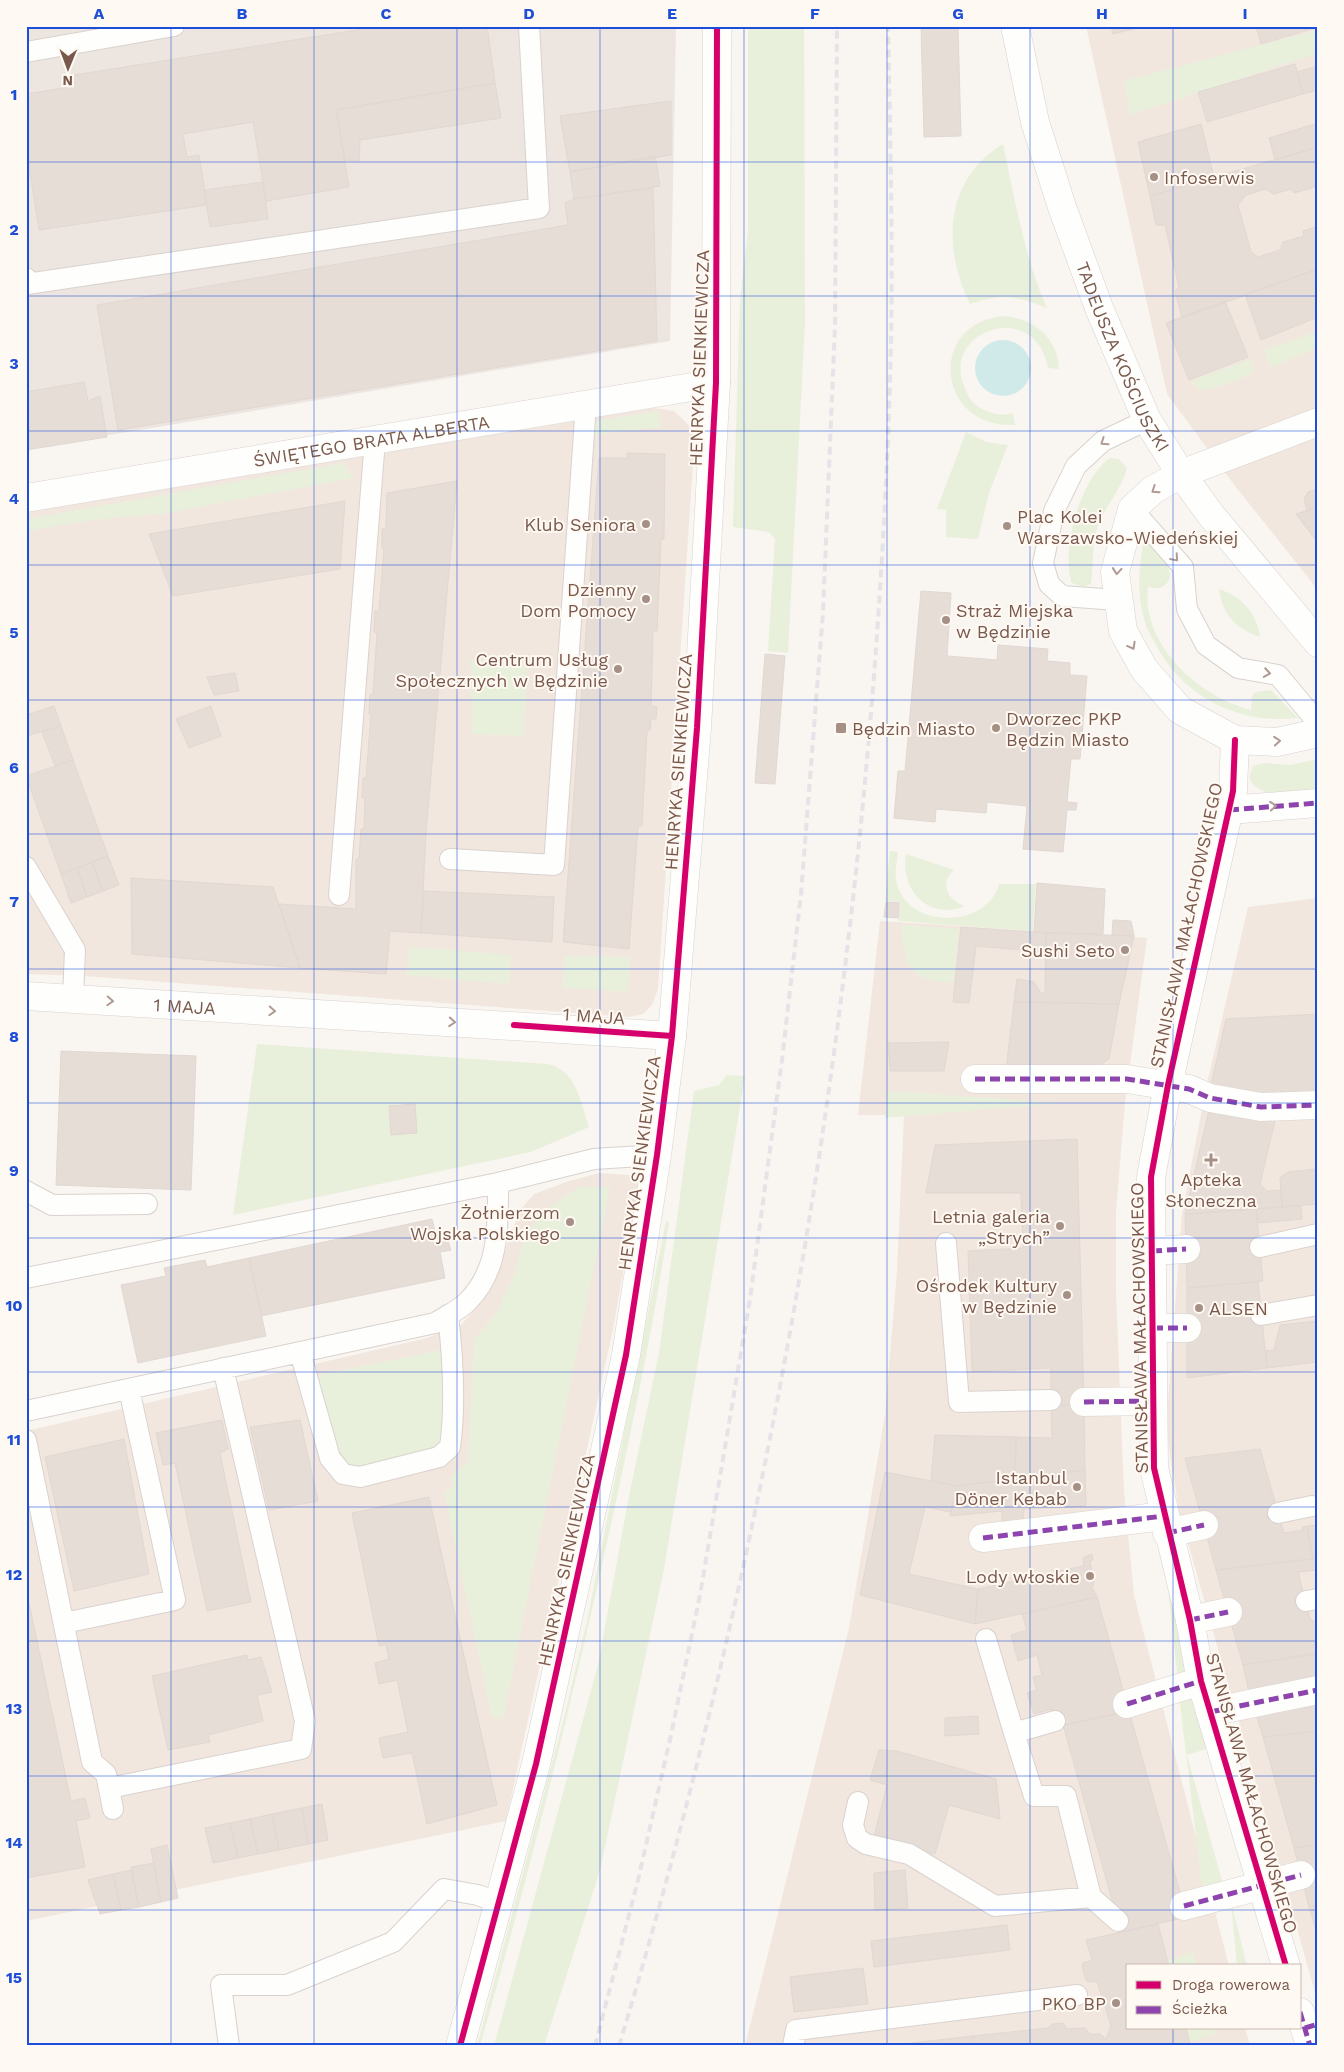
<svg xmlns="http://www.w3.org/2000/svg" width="1344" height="2072" font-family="'Work Sans',sans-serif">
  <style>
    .residential { fill: #f2e7de }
    .industrial { fill: #ede5e0 }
    .green { fill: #e8f0db }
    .water { fill: #d0eaea }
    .building { fill: #e6ddd7; stroke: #e2d7d2 }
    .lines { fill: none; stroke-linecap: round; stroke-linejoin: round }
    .service-casing { stroke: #d9d2ce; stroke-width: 22 }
    .minor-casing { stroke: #d9d2ce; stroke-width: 29 }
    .tertiary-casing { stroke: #d9d2ce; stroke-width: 29 }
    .service { stroke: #fefefd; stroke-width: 20 }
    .minor { stroke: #fefefd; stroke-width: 28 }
    .tertiary { stroke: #fefefd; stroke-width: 28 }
    .rail { stroke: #e5e3e7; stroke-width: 4; stroke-dasharray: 8 5; stroke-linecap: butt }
    .quiet { stroke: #8e44ad; stroke-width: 5; stroke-dasharray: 10 5; stroke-linecap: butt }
    .cycleway-casing { stroke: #fff9f3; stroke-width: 9 }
    .cycleway { stroke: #d6006c; stroke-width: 6 }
    .oneway { stroke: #af9b93 }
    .grid { fill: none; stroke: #1d4ed8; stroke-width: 1; stroke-opacity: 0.55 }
    .poi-dot { fill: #a69086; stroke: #fff9f3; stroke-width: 2 }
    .labels { text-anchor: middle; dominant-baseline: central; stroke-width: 4; stroke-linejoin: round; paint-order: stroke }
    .poi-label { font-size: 18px; fill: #7a594d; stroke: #fff9f3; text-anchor: end }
    .street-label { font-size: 18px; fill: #7a594d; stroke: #fff9f3 }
    .neatline { fill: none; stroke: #1d4ed8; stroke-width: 2 }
    .grid-label { font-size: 16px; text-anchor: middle; font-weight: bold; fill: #1d4ed8 }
  </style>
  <rect width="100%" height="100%" fill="#f9f5f0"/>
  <path class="residential" d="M1086,26H1318V590L1235,486L1167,394Z
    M654,408L674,411L691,427L694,448L658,989L652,1005L643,1014L629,1017L84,976L26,974V512Z
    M1318,898V2003L1179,1511L1166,1429L1182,1214L1206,1088L1248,907Z
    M880,921L1147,938L1125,1102L1116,1211V1292L1124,1492L1134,1595L1229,1966H1128V2028H1245L1250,2046H745L849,1628L885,1415L897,1271L904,1115H858Z
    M599,1173L629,1175L639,1183L613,1329L506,1821L26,1921V1431L427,1338L461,1325L476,1308L493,1282L520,1210L534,1194L566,1182Z"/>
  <path class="industrial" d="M26,26H676L670,341L26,449Z"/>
  <path class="green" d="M748,26H804L805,322L788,653L768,651L775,539L769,532L733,527L740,299L748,231Z
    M1318,30V53L1130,115L1124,81Z
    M1003,144C1015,200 1024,256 1047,308C1017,296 1001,293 970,304C942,247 944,180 1003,144Z
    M1005,316C1034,319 1058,338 1059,369L1048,368C1035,298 941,330 964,386C967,394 970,401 976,405C987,413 1000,417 1013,413L1015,425C935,429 927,321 1005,316Z
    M1316,332L1318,347L1271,368L1264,350Z
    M1250,359L1255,373L1212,389L1200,390L1190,382Z
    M658,411L660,427L591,435L593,425L600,420Z
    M966,432L986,442L1008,445L989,493L978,539L946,537V510L937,509Z
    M1110,458L1119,459L1127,468C1122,488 1107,504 1099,523C1091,543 1094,563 1091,584L1083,587L1072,583C1060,551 1081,477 1110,458Z
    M343,463L353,478L166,513L93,520L26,531V519Z
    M1144,539C1153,549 1180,570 1166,584C1161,590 1154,588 1148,587C1141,645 1199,697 1251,710L1252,696L1255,692L1271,690L1298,718C1239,725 1182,697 1155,643C1150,634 1145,625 1143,615C1137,589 1139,565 1144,539Z
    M1219,589C1242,597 1257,613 1260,637C1237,629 1222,615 1219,589Z
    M471,659L527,663L524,736L472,734Z
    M1318,759V789C1297,792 1258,802 1249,777L1253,766L1264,763L1290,765Z
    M890,851L898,852C897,861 895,871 896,879C903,930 987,930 999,884H1036L1033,931L898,921L899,902L885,901Z
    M906,854L954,870C938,884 949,901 965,906C928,921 900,890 906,854Z
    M901,925L959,929L953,983C907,979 905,967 901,925Z
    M410,947L511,955L509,984L406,975Z
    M565,956L630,957L628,992L562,988Z
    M257,1044L548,1064C577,1071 580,1101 589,1127L531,1152L233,1215Z
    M727,1075L745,1076L664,1569L600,1870L544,2046H494L598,1665L629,1496L659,1353L694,1091L719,1085Z
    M887,1091L1060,1103L885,1118Z
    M579,1187H610L503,1719L492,1717L444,1492L454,1487L450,1477L468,1464L474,1340L497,1312L516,1271L524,1235L550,1207Z
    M666,1221L669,1222C655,1318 635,1412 615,1506C576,1687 531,1867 480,2046H477L563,1722L587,1621Z
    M441,1350L444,1355L442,1442C426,1452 382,1469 363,1469C353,1469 347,1463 340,1456L314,1376Z
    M1168,1589L1192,1676L1178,1680Z
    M1196,1691L1212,1747L1187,1755L1224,1888L1203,1894L1179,1695Z
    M1231,1902L1247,1966H1237Z
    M1193,1952L1197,1966H1169L1168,1961Z
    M1186,2028H1214L1215,2034L1190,2042Z"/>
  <path class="water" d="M975 368a28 28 0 1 1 56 0a28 28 0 1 1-56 0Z"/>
  <path class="building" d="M382,26H487L495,83L336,110L349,187L266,201L253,122L183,134L187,157L199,155L207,205L39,230L26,148V94L70,87L68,76Z
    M921,26H958L961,136L924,137Z
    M1111,26H1146L1113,34Z
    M1256,26H1318V27L1261,44Z
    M1295,64L1303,94L1207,122L1198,92Z
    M1318,66V90L1303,94L1297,72Z
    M495,83L501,118L360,140L359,161L345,160L336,110Z
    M671,101V155L570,172L560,116Z
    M1318,123V147L1275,160L1269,138Z
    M1201,124L1214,177L1150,196L1138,142Z
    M1318,147V181L1314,182L1315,187L1294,193L1291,189L1274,194L1265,189L1246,195L1238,205L1251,252L1258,257L1280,250L1283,242L1304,236L1303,231L1318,226V269L1182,318L1175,291L1179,287L1165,225H1156L1150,196Z
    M655,156L660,186L574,199L570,172Z
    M263,182L268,219L210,227L204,190Z
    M653,188L657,341L118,430L97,305L568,225L565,203L574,199Z
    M1318,269V317L1261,340L1245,294Z
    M1225,301L1248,357L1189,380L1166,323Z
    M84,382L88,401L100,396L107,437L26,450V412H30L26,392Z
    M627,453L665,454L664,539H661L657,631H653L651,706L657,707L656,719H651L650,730L647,731L642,826H638L629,949L563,942L599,458H627Z
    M457,481L426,832L421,933L390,931L386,974L300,968L279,904L356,909V859H359L361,829H364L365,798H362L363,778H366L371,715L369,714L370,695L373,694L377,633L374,632L375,611H379L384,549L382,548V529L386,528L387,493Z
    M1318,489V507L1307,511L1304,499L1308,492Z
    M345,501L340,569L173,596L149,534Z
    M1318,507V543L1296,514Z
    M921,591L951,593L947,656L997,660L998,645L1048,649L1047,661L1070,663V675L1087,676L1080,759H1071L1070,769L1067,802L1077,803L1076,810H1067L1063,852L1023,849L1027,806L987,802L986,813L936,809L935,822L894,818L898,771H905Z
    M765,654L785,656L775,784L755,783Z
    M235,673L239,691L214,695L207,677Z
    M54,706L61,726L26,736V715Z
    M211,706L221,736L189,748L176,719Z
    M61,726L73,760L55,766L42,732Z
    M73,760L108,856L61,874L26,776Z
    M108,856L119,885L103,891L92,862Z
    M92,862L103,891L87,897L77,868Z
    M77,868L87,897L71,903L61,874Z
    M131,878L273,887L300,968L132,954Z
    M1037,883L1105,889L1103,934L1034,932Z
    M424,891L554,897L552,942L421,933Z
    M886,902L899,903L898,918L884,917Z
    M1113,920L1131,921L1134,936L1112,935Z
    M961,927L1046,933V952L976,946L969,1003L953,1002Z
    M1046,933L1134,936L1119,1004L1014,1002L1017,979L1034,982L1041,993H1045Z
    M1014,1002L1119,1004L1109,1059L1099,1066L1006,1070Z
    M1318,1014V1091L1236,1099L1210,1089L1226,1019Z
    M949,1042L944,1071H890L888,1043Z
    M61,1051L196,1056L191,1190L56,1185Z
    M415,1104L417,1133L391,1135L389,1106Z
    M1210,1106L1275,1121L1260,1184L1267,1191L1281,1190L1282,1207L1185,1214Z
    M1077,1139L1084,1406L1051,1405V1368L972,1372L968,1251L1023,1248L1021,1193H926L935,1145Z
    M1317,1165H1318V1204L1282,1207L1280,1178L1288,1172L1317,1169Z
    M1301,1206L1302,1219L1258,1223L1256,1209Z
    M1256,1209L1263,1281L1187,1288L1185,1214Z
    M432,1219L438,1243L448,1241L451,1250L440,1252L445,1278L261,1316L249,1258Z
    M249,1258L266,1336L138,1363L121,1285L166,1276L164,1268L205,1260L207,1267Z
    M1258,1282L1267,1368L1187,1378V1288Z
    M1318,1321V1362L1267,1368L1265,1351L1274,1350L1280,1325Z
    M1051,1405L1084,1406L1085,1470L1015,1479L1016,1437L1052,1438Z
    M222,1420L228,1449L220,1453L251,1602L207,1611L175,1463L163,1465L156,1433Z
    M300,1420L318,1501L269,1510L250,1427Z
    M935,1435L1016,1437L1015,1479L957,1486L931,1481Z
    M124,1439L149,1574L74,1591L45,1457Z
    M1260,1449L1284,1533L1303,1530L1302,1527L1307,1526L1313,1559L1216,1570L1185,1458Z
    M1085,1470L1086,1506L1024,1509L1023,1520L1002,1521V1511L950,1516L957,1486Z
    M885,1472L957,1486L951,1512L925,1507L909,1574L978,1589L975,1624L860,1595Z
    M429,1497L497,1805L427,1824L412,1753L383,1758L379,1738L408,1732L397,1680L379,1684L375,1663L389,1659L386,1644L379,1646L352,1513Z
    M1318,1525V1558L1313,1559L1307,1526Z
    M1092,1554L1093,1560L1090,1561L1094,1584L1092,1587L1097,1597L975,1624L978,1589L1078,1567L1084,1565L1083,1558Z
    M1318,1558V1570L1298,1572L1310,1619L1318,1623V1653L1243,1665L1216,1570Z
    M26,1589L71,1801L85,1798L90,1818L76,1821L85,1867L26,1878Z
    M1097,1597L1129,1711L1056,1727L1052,1709L1034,1714L1027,1693L1037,1690L1033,1677L1042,1675L1037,1655L1018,1661L1011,1635L1027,1630L1022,1614Z
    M1315,1654L1318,1676L1315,1681L1249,1692L1243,1665Z
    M247,1655L248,1660L261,1657L272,1692L257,1695L263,1721L208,1735L210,1742L168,1750L152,1676Z
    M1318,1694V1731L1263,1737L1254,1707Z
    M1129,1711L1187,1917L1121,1932L1063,1725Z
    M978,1716L979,1734L945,1736V1718Z
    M1318,1731V1845L1294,1848L1263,1737Z
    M879,1750L897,1751L996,1779L1000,1819L949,1805L935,1854L874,1837L887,1785L870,1780Z
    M322,1804L328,1840L308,1844L302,1808Z
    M302,1808L308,1844L279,1850L272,1814Z
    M272,1814L279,1850L258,1854L250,1819Z
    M250,1819L258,1854L238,1858L230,1823Z
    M230,1823L238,1858L213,1863L205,1828Z
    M167,1845L178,1898L161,1902L151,1849Z
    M1318,1845V1905L1309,1907L1294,1848Z
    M154,1863L161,1902L139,1907L131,1867Z
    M131,1870L139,1907L121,1910L113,1874Z
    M905,1870L908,1908L875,1910L874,1873Z
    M113,1874L121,1910L100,1914L88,1880Z
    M1318,1905V1936L1309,1907Z
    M1158,1924L1169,1966H1128V2028H1186L1190,2042L1171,2046H974L973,2036L1048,2028L1052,2024L1063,2023L1067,2029L1085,2028L1090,2034H1100L1106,2039L1111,2026L1097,1981L1089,1982L1086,1980L1082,1966L1083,1963L1092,1960L1086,1940Z
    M1007,1925L1010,1950L874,1967L871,1941Z
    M863,1968L868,2004L794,2012L790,1977Z
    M973,2036L974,2046H886Z"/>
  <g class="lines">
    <g class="service-casing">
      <path id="service" d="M26,52L174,26
        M26,278L27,284L539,208L529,26
        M1132,509L1183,567L1187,609L1206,645L1238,668L1278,675L1318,723
        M1118,600L1062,596L1049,584L1043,563L1054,511L1076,466L1103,441L1147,420
        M450,859L554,865L586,404
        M26,867L75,950L73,998
        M339,895L375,440
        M26,1191L52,1205L147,1204
        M946,1243L959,1402L1051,1400
        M1260,1247L1318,1234
        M26,1278L498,1183L594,1159L657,1155
        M1261,1315L1318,1305
        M300,1352L330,1458L343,1474L360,1477L439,1457L450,1447C456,1404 453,1358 448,1315
        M26,1411L435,1323C446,1316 460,1310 468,1301C500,1269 498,1224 498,1183
        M26,1440L92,1762L106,1774L113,1809
        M1278,1513L1312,1506
        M1306,1601L1318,1599
        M64,1623L175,1600L129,1389
        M986,1639L1014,1733L1055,1721
        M1014,1733L1034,1796H1066L1091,1897
        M109,1788L301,1749L305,1721L223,1368
        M858,1802L853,1825L857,1838L866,1844L909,1854L995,1906L1091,1897L1118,1921
        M229,2046L221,1985H287L393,1942L444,1889L478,1895L500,1903
        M793,2046L796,2030L1077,1995"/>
    </g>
    <g class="minor-casing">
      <g id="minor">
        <path id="s1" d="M1015,26L1035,122L1062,207L1099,308L1147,420L1181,474L1211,515L1318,643"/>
        <path d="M1318,422L1181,474L1153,490L1132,509L1115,572L1123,631L1144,669L1180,710L1235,740L1277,742L1318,733"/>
        <path id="s2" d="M26,498L716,383"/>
        <path d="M1235,740L1233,791L1168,1085L1151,1177L1154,1468L1190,1620L1201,1681L1286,1966"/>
        <path d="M1229,810L1318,803"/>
        <path id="s3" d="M26,996L672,1036"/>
        <path d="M975,1079H1127L1189,1089L1210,1098L1261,1107L1318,1105"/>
        <path d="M1152,1251L1186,1249"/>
        <path d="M1153,1328H1187"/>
        <path d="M1084,1402L1153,1401"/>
        <path d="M1167,1533L1204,1525"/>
        <path d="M983,1538L1164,1516"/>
        <path d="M1190,1620L1228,1612"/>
        <path d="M1127,1704L1201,1681"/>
        <path d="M1210,1712L1318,1690"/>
        <path d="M1184,1906L1301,1875"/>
        <path d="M1300,2012L1310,2046"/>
      </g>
    </g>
    <g class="tertiary-casing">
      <path id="tertiary" d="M460,2046L536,1764L626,1355L657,1155L672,1036L697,728L716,383L717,26"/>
    </g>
    <use href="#service" class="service"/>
    <use href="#minor" class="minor"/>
    <use href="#tertiary" class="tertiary"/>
    <path class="rail" d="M595,2046L638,1880L671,1735L700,1595L750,1299L782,1060L801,894L823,612L835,326L837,26
      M619,2046C785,1495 876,920 891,345C893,239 890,132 888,26"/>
    <path class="quiet" d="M1229,810L1318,803
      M975,1079H1127L1189,1089L1210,1098L1261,1107L1318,1105
      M1152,1251L1186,1249
      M1153,1328H1187
      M1084,1402L1153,1401
      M1167,1533L1204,1525
      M983,1538L1164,1516
      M1190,1620L1228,1612
      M1127,1704L1201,1681
      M1210,1712L1318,1690
      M1184,1906L1301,1875
      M1300,2012L1310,2046
      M1305,2028L1318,2024"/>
    <g class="cycleway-casing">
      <path id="cycleway" d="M1235,740L1233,791L1168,1085L1151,1177L1154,1468L1190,1620L1201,1681L1286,1966
        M514,1025L672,1036
        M460,2046L536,1764L626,1355L657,1155L672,1036L697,728L716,383L717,26"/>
    </g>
    <use href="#cycleway" class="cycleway"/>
  </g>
  <defs><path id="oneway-chevron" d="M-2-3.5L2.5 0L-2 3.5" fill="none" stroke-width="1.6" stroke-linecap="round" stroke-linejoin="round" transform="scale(1.25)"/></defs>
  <g class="oneway">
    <use href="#oneway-chevron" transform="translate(1104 442) rotate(146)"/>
    <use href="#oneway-chevron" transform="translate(1155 490) rotate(146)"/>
    <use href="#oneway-chevron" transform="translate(1175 558) rotate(49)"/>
    <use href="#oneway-chevron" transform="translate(1117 571) rotate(95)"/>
    <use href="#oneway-chevron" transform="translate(1132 646) rotate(61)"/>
    <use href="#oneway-chevron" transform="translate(1267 673) rotate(9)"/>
    <use href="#oneway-chevron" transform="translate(1277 741) rotate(-5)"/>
    <use href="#oneway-chevron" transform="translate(1273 806) rotate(-4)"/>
    <use href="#oneway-chevron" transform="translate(110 1001) rotate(3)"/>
    <use href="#oneway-chevron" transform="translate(272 1011) rotate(3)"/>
    <use href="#oneway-chevron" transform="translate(452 1022) rotate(4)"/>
  </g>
  <path class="grid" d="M171,26V2046M314,26V2046M457,26V2046M600,26V2046M744,26V2046M887,26V2046M1030,26V2046M1173,26V1966M26,162H1318M26,296H1318M26,431H1318M26,565H1318M26,700H1318M26,834H1318M26,969H1318M26,1103H1318M26,1238H1318M26,1372H1318M26,1507H1318M26,1641H1318M26,1776H1318M26,1910H1318M1173,2028V2046"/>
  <g class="poi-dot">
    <circle cx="1154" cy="177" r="5"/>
    <circle cx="646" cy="524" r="5"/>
    <circle cx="1007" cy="526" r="5"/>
    <circle cx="646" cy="599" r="5"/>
    <circle cx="946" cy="620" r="5"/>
    <circle cx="618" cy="669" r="5"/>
    <rect x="835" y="722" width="12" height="12" rx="2.5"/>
    <circle cx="996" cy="728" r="5"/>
    <circle cx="1125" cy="950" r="5"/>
    <path d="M1208.5 1152.5h5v5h5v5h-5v5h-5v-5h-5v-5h5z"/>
    <circle cx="570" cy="1222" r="5"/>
    <circle cx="1060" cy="1226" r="5"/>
    <circle cx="1067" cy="1295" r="5"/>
    <circle cx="1199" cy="1308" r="5"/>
    <circle cx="1077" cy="1487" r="5"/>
    <circle cx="1090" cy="1576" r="5"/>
    <circle cx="1116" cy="2003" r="5"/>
  </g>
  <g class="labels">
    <g class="poi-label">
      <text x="1164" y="177" text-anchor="start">Infoserwis</text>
      <text x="1017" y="516" text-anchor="start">Plac Kolei<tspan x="1017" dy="21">Warszawsko-Wiedeńskiej</tspan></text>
      <text x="636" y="524">Klub Seniora</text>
      <text x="636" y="589">Dzienny<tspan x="636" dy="21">Dom Pomocy</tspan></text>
      <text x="956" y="610" text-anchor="start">Straż Miejska<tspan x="956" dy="21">w Będzinie</tspan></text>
      <text x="608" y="659">Centrum Usług<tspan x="608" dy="21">Społecznych w Będzinie</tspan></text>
      <text x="1006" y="718" text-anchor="start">Dworzec PKP<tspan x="1006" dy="21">Będzin Miasto</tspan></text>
      <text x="852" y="728" text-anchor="start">Będzin Miasto</text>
      <text x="1115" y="950">Sushi Seto</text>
      <text x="1211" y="1179" text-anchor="middle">Apteka<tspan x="1211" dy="21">Słoneczna</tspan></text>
      <text x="560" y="1212">Żołnierzom<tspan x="560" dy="21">Wojska Polskiego</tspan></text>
      <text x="1050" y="1216">Letnia galeria<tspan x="1050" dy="21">„Strych”</tspan></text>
      <text x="1057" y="1285">Ośrodek Kultury<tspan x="1057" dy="21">w Będzinie</tspan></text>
      <text x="1209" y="1308" text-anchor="start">ALSEN</text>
      <text x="1067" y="1477">Istanbul<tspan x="1067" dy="21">Döner Kebab</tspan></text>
      <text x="1080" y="1576">Lody włoskie</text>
      <text x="1106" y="2003">PKO BP</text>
    </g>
    <g class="street-label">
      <text stroke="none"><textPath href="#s1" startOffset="349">TADEUSZA KOŚCIUSZKI</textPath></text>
      <text transform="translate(699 358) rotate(-88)">HENRYKA SIENKIEWICZA</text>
      <text stroke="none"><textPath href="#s2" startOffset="350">ŚWIĘTEGO BRATA ALBERTA</textPath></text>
      <text transform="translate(678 762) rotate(-86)">HENRYKA SIENKIEWICZA</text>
      <text transform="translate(1186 925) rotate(-78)">STANISŁAWA MAŁACHOWSKIEGO</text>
      <text stroke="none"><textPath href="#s3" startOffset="159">1 MAJA</textPath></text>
      <text transform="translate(594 1016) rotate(4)">1 MAJA</text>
      <text transform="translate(639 1163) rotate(-82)">HENRYKA SIENKIEWICZA</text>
      <text transform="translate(1139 1328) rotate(-91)">STANISŁAWA MAŁACHOWSKIEGO</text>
      <text transform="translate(566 1560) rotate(-78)">HENRYKA SIENKIEWICZA</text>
      <text transform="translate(1252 1793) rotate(74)">STANISŁAWA MAŁACHOWSKIEGO</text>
    </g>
  </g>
  <rect width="1344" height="2072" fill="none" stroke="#fff9f3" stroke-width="55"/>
  <rect x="1126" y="1964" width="175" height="65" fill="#fff9f3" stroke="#cab9b1"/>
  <rect x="1136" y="1981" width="25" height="8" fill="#d6006c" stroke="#cab9b1"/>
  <text x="1172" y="1990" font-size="15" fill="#7a594d">Droga rowerowa</text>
  <rect x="1136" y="2006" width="25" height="8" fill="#8e44ad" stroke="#cab9b1"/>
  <text x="1172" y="2014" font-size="15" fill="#7a594d">Ścieżka</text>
  <g transform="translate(68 68) rotate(181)" stroke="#fff9f3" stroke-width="4" paint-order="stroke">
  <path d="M0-4L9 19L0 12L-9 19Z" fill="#7a594d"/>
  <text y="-8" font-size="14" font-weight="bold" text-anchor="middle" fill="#7a594d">N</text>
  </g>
  <rect x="28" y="28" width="1288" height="2016" class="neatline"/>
  <g class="grid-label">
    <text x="99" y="19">A</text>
    <text x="242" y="19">B</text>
    <text x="386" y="19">C</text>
    <text x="529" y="19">D</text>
    <text x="672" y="19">E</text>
    <text x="815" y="19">F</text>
    <text x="958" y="19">G</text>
    <text x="1102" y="19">H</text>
    <text x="1245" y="19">I</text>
    <text x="14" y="100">1</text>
    <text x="14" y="235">2</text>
    <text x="14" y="369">3</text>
    <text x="14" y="504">4</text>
    <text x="14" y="638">5</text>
    <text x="14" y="773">6</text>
    <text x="14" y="907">7</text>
    <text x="14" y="1042">8</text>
    <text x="14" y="1176">9</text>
    <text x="14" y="1311">10</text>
    <text x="14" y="1445">11</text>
    <text x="14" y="1580">12</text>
    <text x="14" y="1714">13</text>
    <text x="14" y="1848">14</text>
    <text x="14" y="1983">15</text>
  </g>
</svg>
